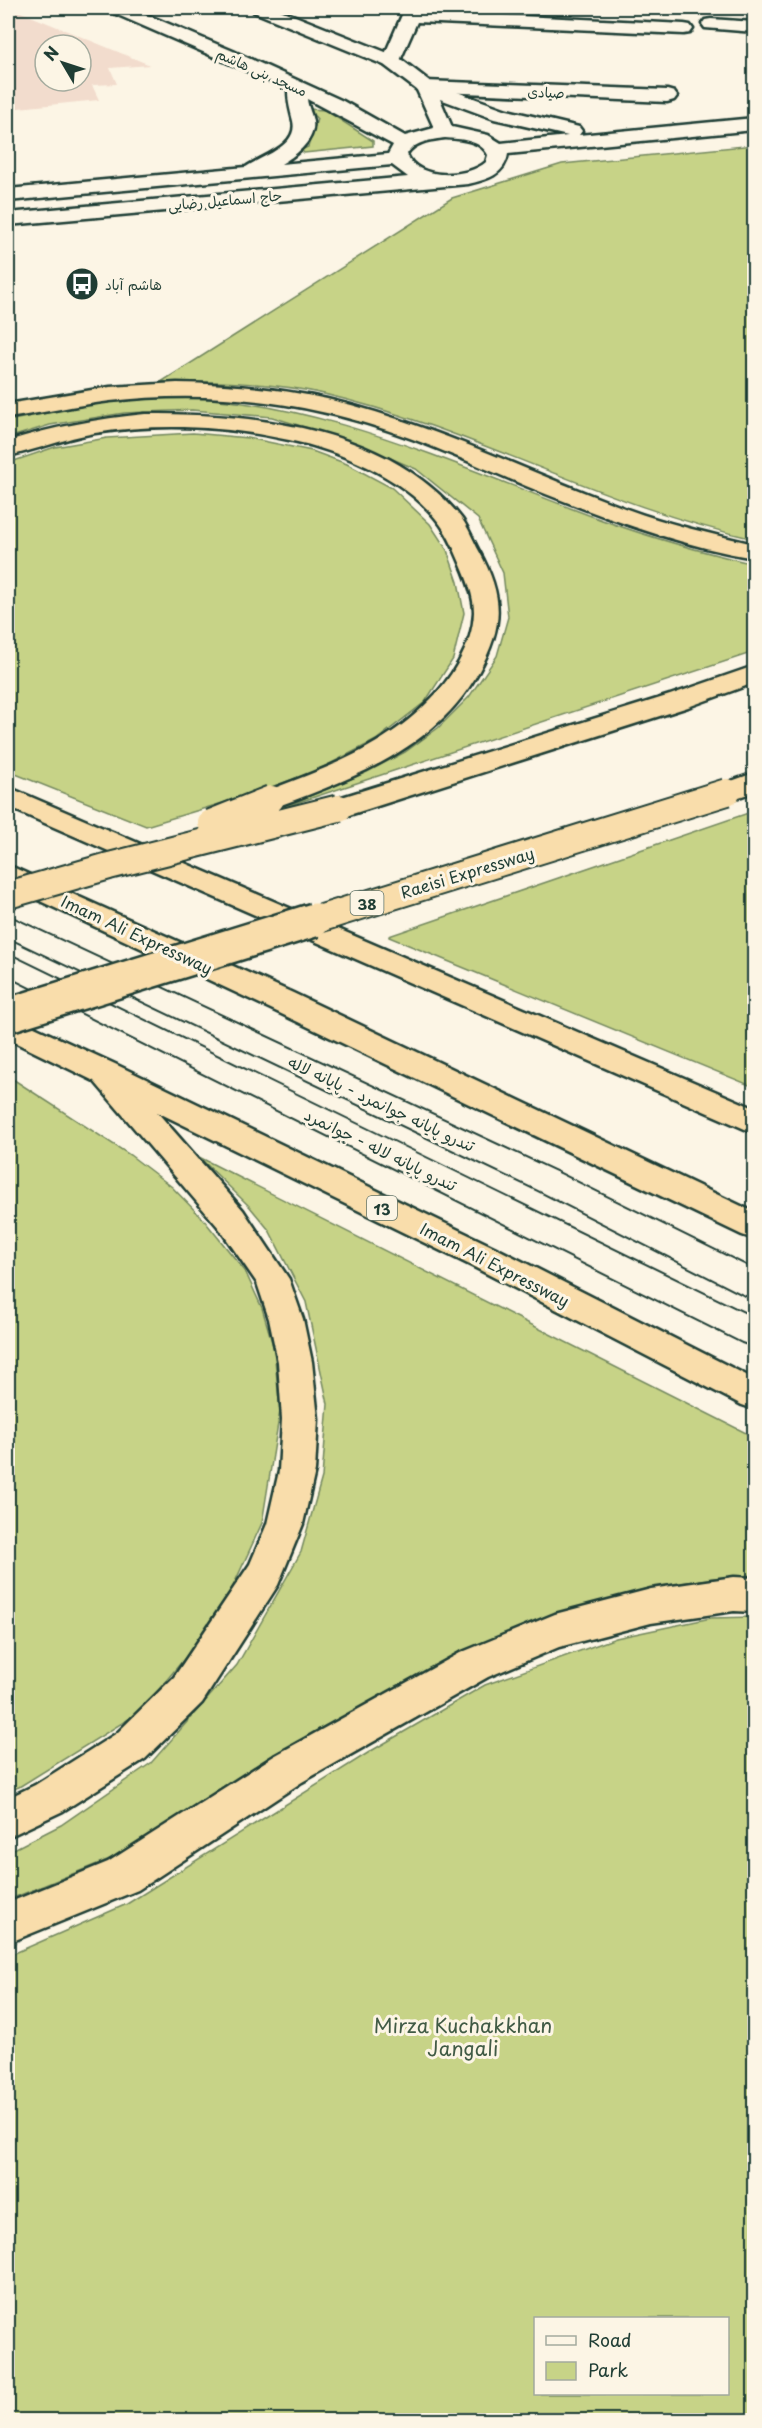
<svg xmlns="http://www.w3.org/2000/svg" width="762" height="2428" font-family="'Playpen Sans','Playpen Sans Arabic',sans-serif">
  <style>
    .built { fill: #f2dccd; fill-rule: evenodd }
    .green { fill: #c7d387; stroke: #73885e; stroke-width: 1.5; fill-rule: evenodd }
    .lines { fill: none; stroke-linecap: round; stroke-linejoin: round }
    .lane-casing { stroke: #1f3d34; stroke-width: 4 }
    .street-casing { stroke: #1f3d34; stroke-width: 5 }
    .secondary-casing { stroke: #1f3d34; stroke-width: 5 }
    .highway-casing { stroke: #1f3d34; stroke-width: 5 }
    .lane { fill: #fcf5e5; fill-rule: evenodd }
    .street { fill: #fcf5e5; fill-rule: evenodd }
    .secondary { fill: #fcf5e5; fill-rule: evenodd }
    .highway { fill: #f9ddab; fill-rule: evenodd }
    .highway-bridge-far1-casing { stroke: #1f3d34; stroke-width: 30; stroke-linecap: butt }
    .highway-bridge-casing { stroke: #1f3d34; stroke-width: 38; stroke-linecap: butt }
    .highway-bridge-far1 { stroke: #f9ddab; stroke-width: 26 }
    .highway-bridge { stroke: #f9ddab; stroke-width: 33 }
    .labels { text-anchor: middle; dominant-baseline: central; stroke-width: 6; stroke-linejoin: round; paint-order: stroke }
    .far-street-label { font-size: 14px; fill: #1f3d34; stroke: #fcf5e5 }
    .far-poi-label { font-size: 14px; fill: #1f3d34; stroke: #fcf5e5; text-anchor: start }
    .shield { fill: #fcf5e5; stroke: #617469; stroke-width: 1.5 }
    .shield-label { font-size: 15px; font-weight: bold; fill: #1f3d34 }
    .street-label { font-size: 16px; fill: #1f3d34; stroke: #fcf5e5 }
    .near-park-label { font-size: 20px; fill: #415b45; stroke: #fcf5e5 }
  </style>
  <rect width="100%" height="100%" fill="#fcf5e5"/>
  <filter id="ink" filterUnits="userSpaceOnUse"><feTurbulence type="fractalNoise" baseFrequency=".0167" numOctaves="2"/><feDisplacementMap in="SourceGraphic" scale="12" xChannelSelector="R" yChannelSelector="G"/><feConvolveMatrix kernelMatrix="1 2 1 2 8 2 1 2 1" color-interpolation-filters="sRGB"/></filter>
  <g filter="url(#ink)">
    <path class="built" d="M8,8H11L150,65L110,68L117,84L92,85L99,100L8,109ZM45,45H81V81H45Z"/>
    <path class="green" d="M308,109L325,110L373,141V146L304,153L301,150L308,147L317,119Z
      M754,145V539C606,507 472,428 324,394C271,382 216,381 161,382L452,198L562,164Z
      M162,397C316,396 460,468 602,520C652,538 702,552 754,564V652L281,808L367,772L405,752L438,728L469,697L497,656L508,617L503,573L478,519L416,469L350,441L272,417L192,410L124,413L50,425L8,438V421L85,405Z
      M193,433L248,438L312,451L347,464L392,488L430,524L447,550L458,582L464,613L453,659L425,702L376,740L316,771L249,795L146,826L8,771V463L55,447L107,438Z
      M754,811V1087L389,937V936Z
      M8,1076L130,1155L172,1187L203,1219L245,1271L262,1308L274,1349L280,1411L262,1523L219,1617L140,1712L19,1787L8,1791Z
      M199,1157L754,1437V1575L712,1578L645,1589L565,1612L499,1636L313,1735L122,1854L8,1900V1852L61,1825L151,1763L237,1665L301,1552L322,1477L328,1404L306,1302L269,1230L250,1207Z
      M754,1617V2420H8V1956L127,1904L371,1751L485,1685L616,1638L711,1618ZM728,2318V2394H536V2318Z"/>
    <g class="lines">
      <g class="lane-casing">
        <path id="lane" d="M8,916L560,1174L754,1270V1298L743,1294L538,1190L8,937Z
          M8,954L754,1318V1346L742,1342L8,976Z"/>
      </g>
      <g class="street-casing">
        <path id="street" d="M405,8H423L422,11L684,24L690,25L693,29L690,33L684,34L417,22L398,65H384L382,61Z
          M711,19L754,22V32L705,28L702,24L705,20Z
          M425,81L667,90L674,92L677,96L674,100L667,102L418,91L415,87L418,83Z"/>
      </g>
      <g class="secondary-casing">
        <path id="secondary" d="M108,8H131L233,51L343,101L405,136L434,128L417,90L384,65L254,12L251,8H275L398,57L432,83L507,110L579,127L582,131L579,135L754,118V130L508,154C505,175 486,180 468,184L8,225V213L408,177L392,165L8,201V189L246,167C261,156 299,146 293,121C290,108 288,104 288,89L111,12ZM307,99L393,145L388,154L281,164C295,156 316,140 313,122C312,114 308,108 307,99ZM440,99L494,119L568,136L501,143L488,135L452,127ZM445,138C460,139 481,140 488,155L486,162C468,178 417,181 407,154C415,141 432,140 445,138Z"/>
      </g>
      <g class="highway-casing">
        <path id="highway" d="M177,383C228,384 278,388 327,399C431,423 527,472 627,509C668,524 711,534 754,544V558C676,545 600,516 526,486C460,458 393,427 322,412C253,396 181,393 110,401C76,405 42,413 8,418V404L110,387Z
          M145,414C226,414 315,420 389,459C415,473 444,495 462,519C469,529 473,540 479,551C504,596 504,626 479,671C438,746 357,777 281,805L271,808L261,805L257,799L261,793C320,771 382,749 427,703C450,681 473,646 474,612C474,596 467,579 461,565C455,551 449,536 440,524C407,479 342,451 289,440C226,426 158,423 95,433C65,438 37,450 8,456V441C53,427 97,419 145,414Z
          M754,666V683L688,707L349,815L339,817L329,815L325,808L329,801L670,695Z
          M754,773V792L727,801L717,798L713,792L717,786Z
          M8,787L754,1108V1133L8,807Z
          M8,865L293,993L754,1212V1239L742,1235L271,1009L8,886Z
          M8,1015L115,1064L496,1248L754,1379V1409L742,1405L472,1266L157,1112L243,1210L289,1279L303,1319L312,1362L318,1419L315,1471L303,1524L278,1585L202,1703L145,1759L63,1811L8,1837V1798L35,1785L117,1733L174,1677L250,1564L267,1524L279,1471L282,1419L278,1362L269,1319L257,1283L219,1228L94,1081L8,1039Z
          M734,1577L754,1578V1612L734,1611L651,1623L559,1647L488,1677L302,1782L138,1890L8,1943V1903L108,1862L274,1756L460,1653L555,1614L651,1589Z"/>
      </g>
      <use href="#lane" class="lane"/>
      <use href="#street" class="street"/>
      <use href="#secondary" class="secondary"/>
      <use href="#highway" class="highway"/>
      <g class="highway-bridge-far1-casing">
        <path id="highway-bridge-far1" d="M211,823L271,799
          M8,895L109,866L339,808
          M309,922L727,792"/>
      </g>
      <g class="highway-bridge-casing">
        <path id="highway-bridge" d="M8,1015L314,920"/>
      </g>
      <use href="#highway-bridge-far1" class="highway-bridge-far1"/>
      <use href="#highway-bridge" class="highway-bridge"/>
    </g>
  </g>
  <defs>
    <g id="bus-disc" transform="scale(1.725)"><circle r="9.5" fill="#1f3d34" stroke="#fcf5e5"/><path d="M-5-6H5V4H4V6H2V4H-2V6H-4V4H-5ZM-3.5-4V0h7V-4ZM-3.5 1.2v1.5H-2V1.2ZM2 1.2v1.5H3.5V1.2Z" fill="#fff"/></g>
  </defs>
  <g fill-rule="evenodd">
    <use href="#bus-disc" x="82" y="284"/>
  </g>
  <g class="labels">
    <g class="far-street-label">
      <text transform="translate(262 72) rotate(24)">مسجد بنی هاشم</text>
      <text transform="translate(546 92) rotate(2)">صیادی</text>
      <text transform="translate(225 200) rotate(-5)">حاج اسماعیل رضایی</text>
    </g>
    <g class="far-poi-label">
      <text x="105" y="284">هاشم آباد</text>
    </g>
    <g class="shield">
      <rect x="350.5" y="891" width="33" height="24" rx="4.5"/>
      <rect x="367" y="1196" width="30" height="24" rx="4.5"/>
    </g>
    <g class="shield-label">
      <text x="367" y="903">38</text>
      <text x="382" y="1208">13</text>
    </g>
    <g class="street-label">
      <text transform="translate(467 872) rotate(-17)">Raeisi Expressway</text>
      <text transform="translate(137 934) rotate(25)">Imam Ali Expressway</text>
      <text transform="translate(382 1103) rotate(25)">تندرو پایانه جوانمرد - پایانه لاله</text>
      <text transform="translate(381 1149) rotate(26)">تندرو پایانه لاله - جوانمرد</text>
      <text transform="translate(495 1264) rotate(27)">Imam Ali Expressway</text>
    </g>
    <g class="near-park-label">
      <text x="463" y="2025">Mirza Kuchakkhan<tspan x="463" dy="23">Jangali</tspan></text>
    </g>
  </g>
  <rect width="762" height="2428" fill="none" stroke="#fcf5e5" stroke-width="30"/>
  <rect x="15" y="15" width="732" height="2398" fill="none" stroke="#1f3d34" stroke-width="2" filter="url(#ink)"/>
  <rect x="534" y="2317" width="195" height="78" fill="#fcf5e5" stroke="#a4ab9e" stroke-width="1.5"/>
  <rect x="546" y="2336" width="30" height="9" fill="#fcf5e5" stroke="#a4ab9e" stroke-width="1.5"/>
  <text x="588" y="2347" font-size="18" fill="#1f3d34">Road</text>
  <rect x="546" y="2362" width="30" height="18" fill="#c7d387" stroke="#a4ab9e" stroke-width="1.5"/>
  <text x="588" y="2377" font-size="18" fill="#1f3d34">Park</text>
  <g transform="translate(63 63) rotate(309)"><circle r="28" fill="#fcf5e5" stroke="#a4ab9e" stroke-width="1.5"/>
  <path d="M0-4.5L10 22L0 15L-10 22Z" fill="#1f3d34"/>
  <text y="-9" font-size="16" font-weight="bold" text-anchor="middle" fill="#1f3d34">N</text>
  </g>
</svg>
